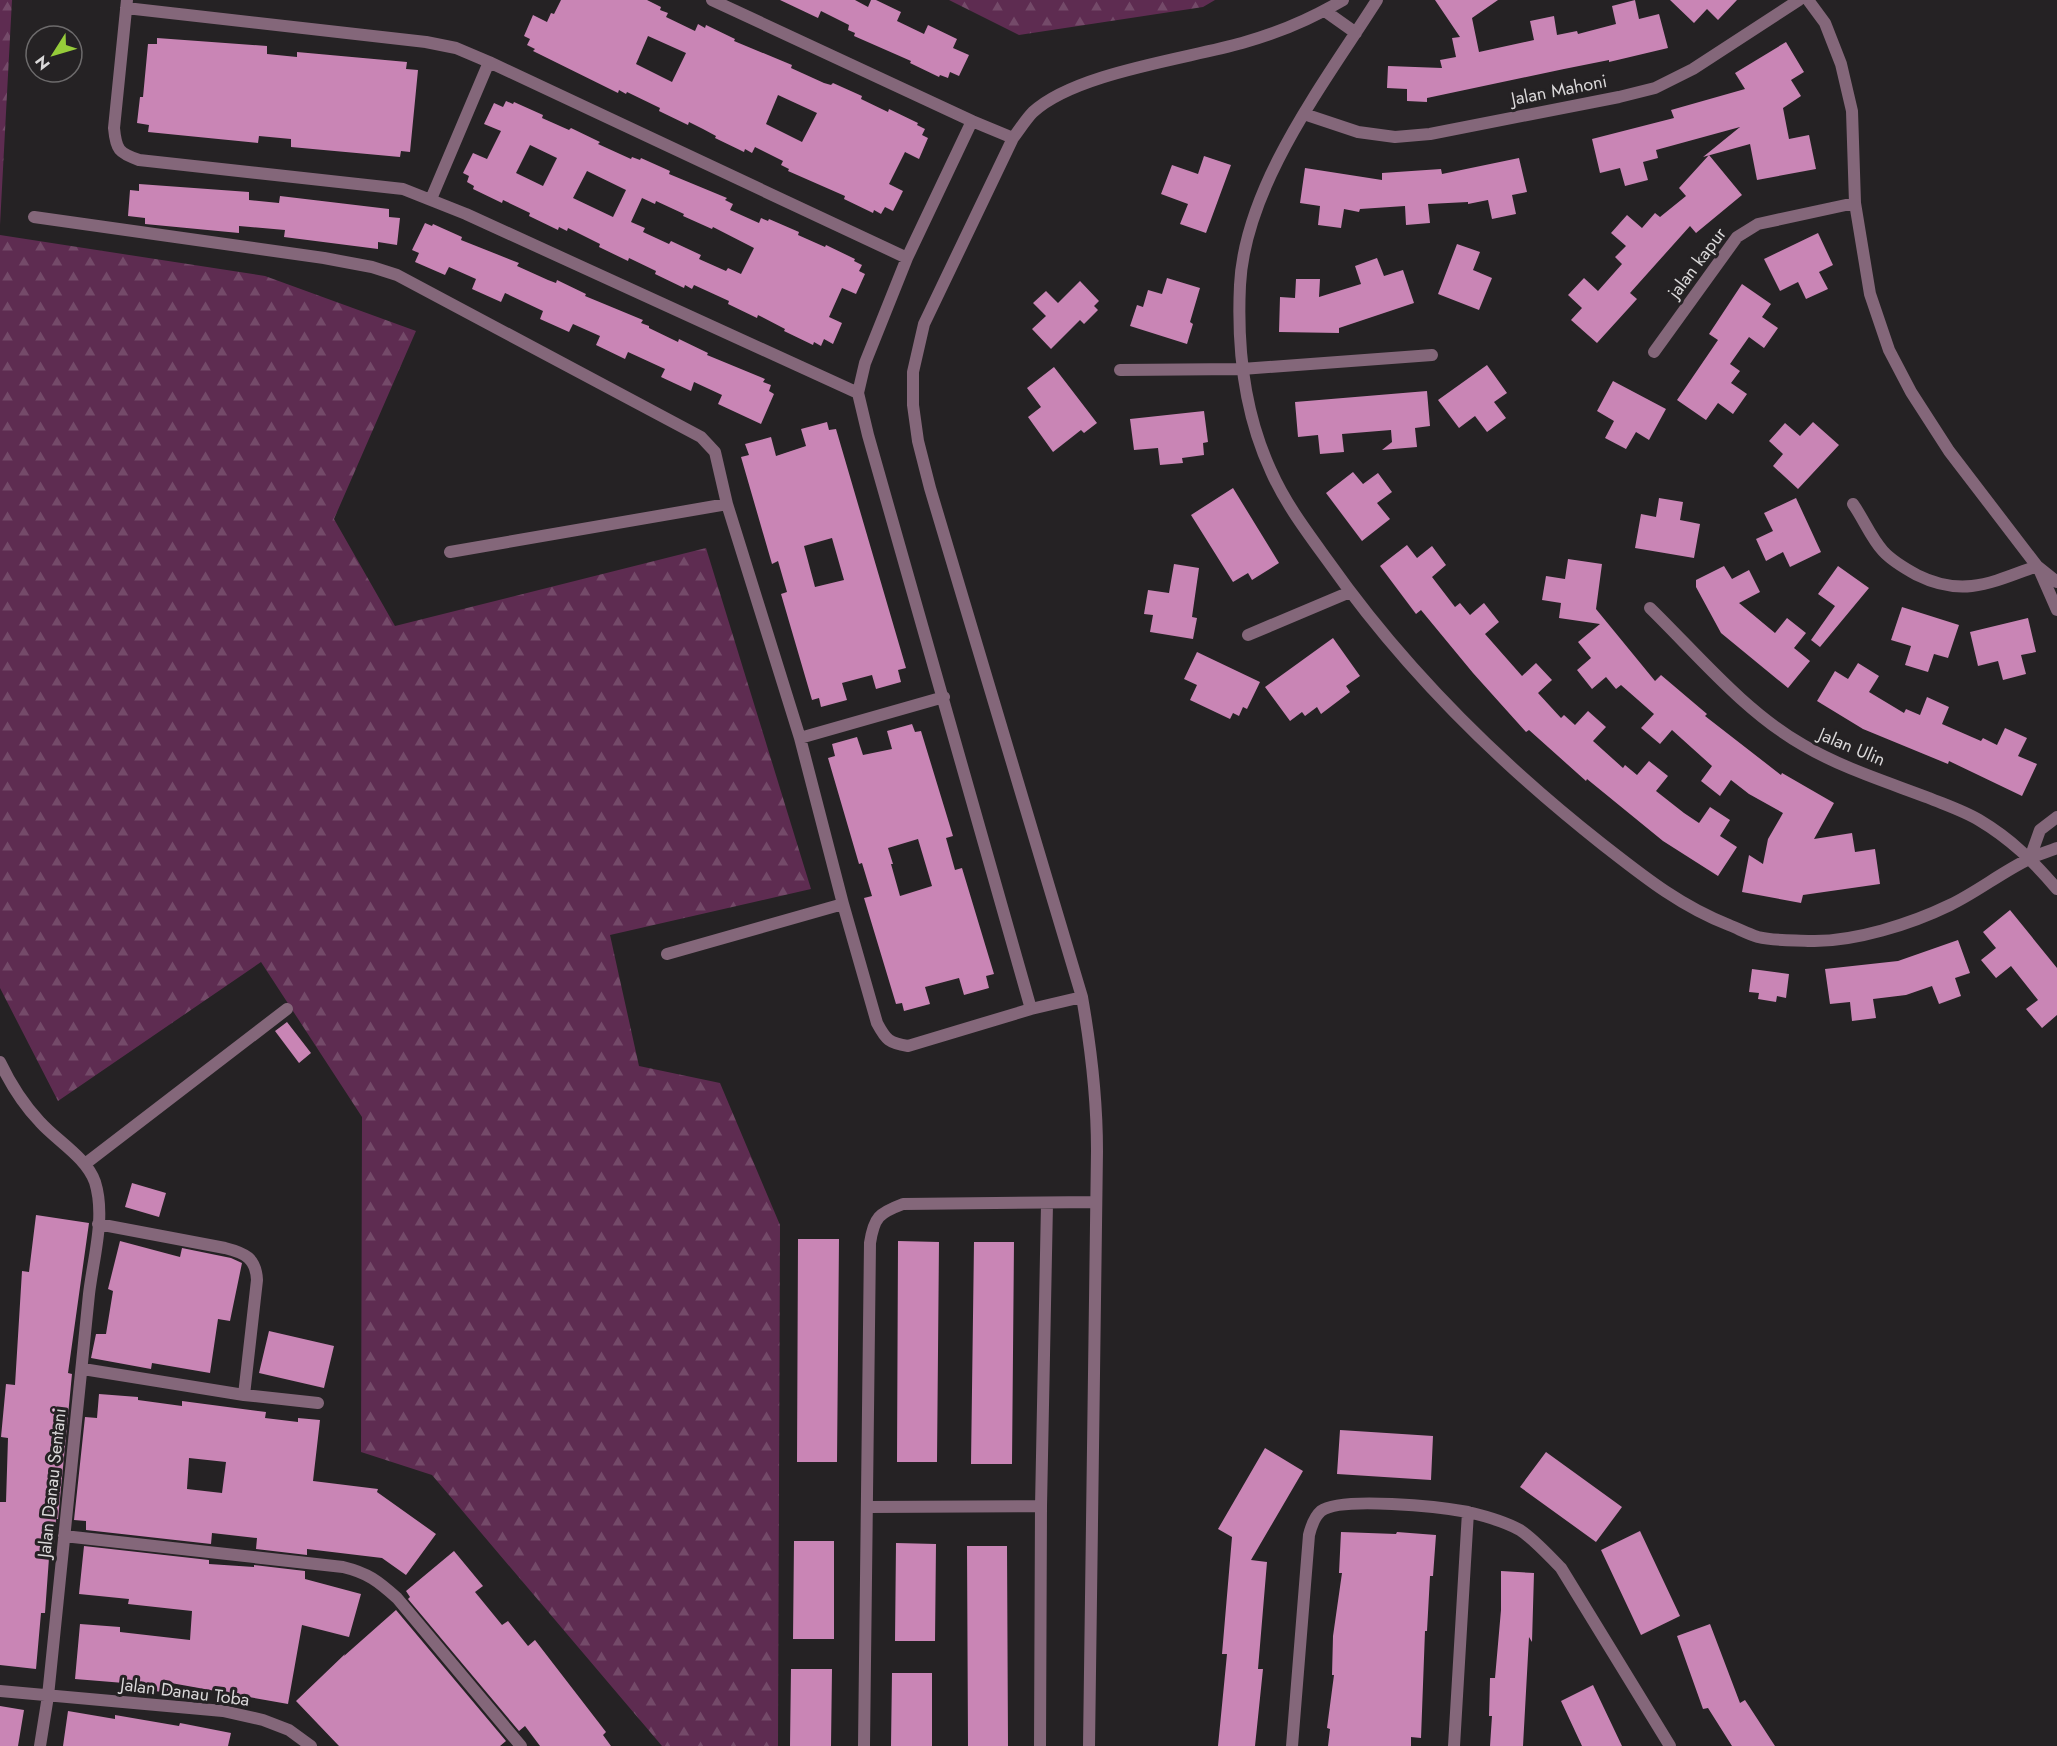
<svg xmlns="http://www.w3.org/2000/svg" width="2057" height="1746" font-family="Jost,sans-serif">
  <style>
    .forest { fill: url(#forest-firs) }
    .building { fill: #c985b5; fill-rule: evenodd }
    .lines { fill: none; stroke-linecap: round; stroke-linejoin: round }
    .minor { stroke: #84677a; stroke-width: 12 }
    .labels { text-anchor: middle; dominant-baseline: central; stroke-width: 6; stroke-linejoin: round; paint-order: stroke }
    .street-label { font-size: 18px; fill: #dad8d9; stroke: #252224 }
  </style>
  <defs>
    <pattern id="forest-firs" width="22" height="20" patternUnits="userSpaceOnUse" patternTransform="scale(1.5)"><rect width="22" height="20" fill="#5e2c51"/><path d="M5 1l3.5 6h-7zM16 11l3.5 6h-7z" fill="#744a69"/></pattern>
  </defs>
  <rect width="100%" height="100%" fill="#252224"/>
  <path class="forest" d="M0,0H12L0,225Z
    M949,0H1215L1203,7L1019,35Z
    M0,235L265,276L416,331L334,519L395,626L706,548L811,889L610,935L639,1066L720,1083L780,1225L778,1746H662L432,1475L361,1452L362,1117L261,962L58,1101L0,988Z"/>
  <path class="building" d="M561,0H647L661,7L660,10L668,13L666,17L695,31L698,24L705,28L706,25L735,39L734,41L792,65L791,68L824,83L831,85L833,83L862,96L861,99L888,112L889,109L918,123L917,125L925,129L922,135L928,138L919,159L905,152L889,184L903,191L893,211L885,207L881,214L874,210L873,213L844,199L845,196L788,171L789,169L781,165L783,161L755,147L752,153L745,149L744,152L715,138L716,136L703,129L689,122L688,125L659,111L660,108L627,92L626,94L619,90L618,93L533,51L535,49L527,45L530,39L524,36L533,15L547,22L551,13L554,14ZM648,36L686,53L672,82L636,64ZM778,95L817,113L802,142L766,124Z
    M780,0H855L868,7L871,0H876L901,12L897,21L924,34L928,25L957,39L953,48L969,55L959,76L950,72L948,78L940,75L939,77L910,63L911,61L854,36L855,33L848,30L849,25L821,11L818,18Z
    M1435,0H1498L1472,18L1479,52L1534,40L1530,21L1554,16L1557,35L1577,31L1578,34L1616,24L1612,6L1635,0L1639,19L1659,14L1668,48L1609,62V60L1564,69L1427,98V102L1407,101V89L1387,88L1388,66L1442,68L1440,60L1456,57L1452,38L1460,37Z
    M1670,0H1737L1718,20L1707,9L1694,23Z
    M157,38L267,46V54L297,57V52L407,62L406,69L418,70L410,152L401,151L400,157L291,147V139L259,136L258,143L148,132L149,125L137,123L140,97H143L148,44H157Z
    M1786,42L1804,72L1791,80L1801,96L1783,108L1789,139L1809,135L1816,169L1757,180L1750,144L1703,157L1740,127L1656,150L1658,158L1643,162L1648,180L1625,186L1620,168L1600,173L1592,139L1674,118L1671,110L1745,89L1735,73Z
    M506,101L513,104L514,102L543,115L542,118L569,130L571,128L600,142L598,144L631,159L632,157L640,160L641,158L670,171L669,174L727,198L725,200L733,204L730,210L759,223L761,218L768,221L769,219L799,232L798,235L825,247L826,245L855,259L854,261L862,265L859,271L865,274L856,294L842,288L829,317L842,323L833,344L824,339L821,346L814,342L813,345L784,331L785,329L758,315L757,318L728,304L729,301L694,285L692,289L685,285L684,288L655,274L656,271L629,258L628,261L599,247L600,244L568,228L567,231L559,227L558,230L529,216L530,213L503,200L502,203L473,189L474,186L467,182L469,176L463,173L473,153L487,159L501,131L484,124L494,103L503,107ZM530,145L557,158L543,186L516,173ZM587,171L626,190L613,217L573,198ZM642,198L655,204L656,201L684,214L683,216L712,229L713,227L754,248L741,274L728,268L726,271L699,259L701,255L671,241L669,244L643,232L645,228L631,222Z
    M1709,155L1742,195L1696,233L1690,226L1630,293L1637,299L1597,343L1571,320L1582,308L1568,295L1584,278L1598,291L1622,264L1615,257L1626,246L1611,233L1627,215L1642,228L1655,213L1660,217L1686,196L1679,188Z
    M1204,156L1231,165L1206,233L1180,224L1188,204L1161,194L1172,165L1198,174Z
    M1519,158L1527,192L1512,195L1516,214L1492,219L1488,200L1468,204V202L1428,204L1430,223L1406,225L1405,206L1360,209L1359,212L1344,209L1341,228L1318,225L1320,206L1300,203L1305,168L1382,180V173L1441,169L1442,174Z
    M139,184L249,192V200L279,203L280,196L389,209V217L400,218L397,245L378,242V249L284,237L285,230L239,226V233L145,224V218L128,216L130,190L139,191Z
    M425,223L432,226L433,224L462,237L461,240L519,263L517,266L548,280L556,283L557,280L586,294L585,296L643,320L641,323L649,326V328L678,342L679,339L708,353L707,355L765,379L763,382L771,385L769,391L774,394L761,424L718,404L722,395L694,382L691,391L661,377L665,369L628,352L625,359L596,345L600,336L573,324L569,332L540,319L543,311L505,293L501,302L472,289L476,279L449,267L445,275L415,262L419,253L412,250Z
    M1818,233L1833,265L1819,272L1828,289L1806,299L1798,282L1780,291L1764,259Z
    M1457,244L1480,252L1473,270L1492,278L1479,310L1438,294Z
    M1377,258L1384,276L1403,270L1414,303L1339,328V333L1279,332L1280,297L1295,298L1296,279H1320L1319,297L1361,284L1355,266Z
    M1167,278L1200,288L1190,322L1193,324L1187,344L1130,326L1137,305L1143,307L1148,290L1162,294Z
    M1080,281L1099,301L1094,306L1098,310L1084,324L1080,320L1051,349L1032,329L1046,316L1033,303L1046,291L1058,303Z
    M1742,284L1771,304L1762,317L1778,328L1764,348L1749,337L1730,364L1740,371L1731,383L1747,394L1733,414L1718,403L1706,420L1677,400L1718,340L1709,334Z
    M1487,365L1507,393L1494,402L1506,418L1487,432L1475,416L1459,428L1438,400Z
    M1054,367L1097,423L1084,433L1081,430L1053,452L1028,417L1041,407L1027,388Z
    M1613,381L1666,409L1649,440L1636,432L1626,449L1605,438L1614,421L1597,411Z
    M1427,391L1430,426L1415,428L1417,447L1382,450L1392,442L1391,430L1342,434L1344,452L1320,454L1318,435L1298,437L1295,402Z
    M1204,411L1208,442L1203,443L1204,455L1182,458L1183,463L1160,465L1158,448L1134,450L1130,419Z
    M827,422L829,430L836,429L906,668L898,670L901,682L876,689L872,675L842,683L847,700L821,707L819,698L812,700L781,594L787,592L778,561L772,564L741,457L749,455L745,444L771,437L776,456L806,446L801,429ZM832,538L844,580L815,587L804,546Z
    M1813,422L1839,445L1798,489L1773,466L1783,454L1769,441L1785,423L1800,436Z
    M1353,472L1363,484L1378,473L1392,492L1377,503L1390,519L1362,541L1326,493Z
    M1233,488L1279,563L1252,580L1248,573L1233,582L1191,515Z
    M1659,498L1683,502L1680,520L1700,524L1694,558L1635,548L1641,514L1656,517Z
    M1796,498L1821,552L1790,567L1783,552L1766,561L1756,539L1773,531L1764,513Z
    M1407,545L1417,558L1432,546L1446,565L1432,577L1455,607L1460,603L1470,615L1484,603L1499,622L1485,634L1522,676L1536,663L1552,680L1538,693L1561,718L1564,715L1575,725L1588,711L1606,727L1593,741L1623,768L1625,765L1637,775L1649,761L1668,776L1656,791L1684,813L1699,823L1710,807L1730,820L1720,836L1737,847L1718,876L1663,841L1587,779L1586,781L1529,730L1526,732L1473,673L1421,610L1416,614L1380,566Z
    M1568,559L1602,564L1596,609L1655,681L1661,675L1707,714L1705,716L1781,775L1782,773L1834,803L1814,839L1852,833L1855,852L1875,849L1880,884L1803,895L1801,903L1742,892L1749,855L1763,864L1768,839L1783,813L1749,794L1731,780L1720,796L1701,781L1712,766L1672,730L1660,744L1641,728L1654,714L1621,685L1616,689L1606,677L1592,689L1577,670L1591,658L1578,642L1600,624L1559,618L1561,603L1542,600L1546,576L1565,579Z
    M1174,564L1199,568L1192,617L1197,618L1193,639L1150,632L1153,615L1144,614L1148,590L1169,593Z
    M1724,566L1732,579L1749,570L1760,592L1739,603L1775,633L1787,618L1806,633L1794,648L1810,661L1788,688L1721,633L1696,587V580Z
    M1838,566L1869,588L1820,647L1811,640L1835,606L1818,594Z
    M1902,607L1959,625L1948,658L1934,654L1928,672L1905,665L1911,646L1891,640Z
    M2028,618L2036,652L2021,655L2026,674L2003,680L1998,661L1978,666L1970,632Z
    M1333,638L1360,676L1346,686L1350,692L1321,714L1317,707L1305,716L1302,712L1290,721L1265,687Z
    M1197,652L1260,682L1247,709L1243,707L1239,716L1233,713L1230,719L1190,700L1197,685L1184,679Z
    M1858,663L1879,676L1869,692L1904,713L1906,709L1920,715L1927,697L1949,707L1942,724L1981,741L1983,738L1997,745L2005,728L2027,738L2018,756L2037,764L2022,796L1949,761L1948,764L1863,729L1817,701L1835,671L1848,679Z
    M912,724L915,732L921,731L953,836L946,838L955,870L962,868L994,974L986,976L989,988L964,995L959,978L925,987L930,1004L904,1011L902,1003L896,1004L864,898L872,896L862,863L859,864L828,758L835,756L832,744L857,737L863,755L892,749L887,731ZM918,839L932,886L900,896L891,864H893L888,848Z
    M2010,910L2057,968V1015L2042,1028L2026,1009L2038,1000L2011,966L1996,978L1981,960L1996,948L1983,932Z
    M1958,940L1970,973L1955,978L1961,996L1939,1004L1932,986L1906,995L1873,999L1876,1018L1852,1021L1850,1002L1830,1004L1825,969L1898,961Z
    M1752,969L1789,974L1786,998L1777,996L1776,1002L1758,999L1759,993L1749,992Z
    M287,1022L311,1053L299,1063L275,1031Z
    M132,1183L166,1193L159,1217L125,1207Z
    M36,1215L89,1223L68,1373L72,1374L58,1519H56L53,1558H49L45,1613H41L36,1669L0,1665V1502H6L8,1438L1,1437L6,1384L15,1385L22,1271L29,1272Z
    M798,1239H839L837,1462H797Z
    M120,1241L180,1257L182,1248L231,1258L242,1263L230,1321L218,1319L210,1373L152,1363L151,1369L91,1358L96,1334H106L113,1291L108,1289Z
    M898,1241L939,1242L937,1462H897Z
    M974,1242H1014L1012,1464H971Z
    M269,1331L334,1346L324,1388L259,1373Z
    M99,1394L138,1397V1400L182,1406V1401L266,1412L265,1418L298,1422V1418L320,1420L313,1481L378,1489L377,1492L436,1534L406,1575L382,1558L307,1549V1555L256,1549L257,1538L212,1533L211,1544L86,1530V1521L74,1520L85,1417L97,1418ZM189,1458L226,1462L222,1493L187,1489Z
    M1340,1430L1433,1436L1431,1480L1337,1474Z
    M1265,1448L1303,1471L1251,1560L1267,1562L1258,1669H1263L1255,1746H1218L1227,1654H1222L1232,1537L1218,1529Z
    M1546,1452L1622,1507L1596,1542L1520,1487Z
    M1640,1531L1680,1616L1641,1635L1601,1550Z
    M1341,1532L1396,1534L1397,1532L1436,1535L1433,1576H1430L1427,1631H1425L1421,1738L1411,1737V1746H1328L1330,1729L1327,1728L1334,1675H1332L1333,1636L1342,1573H1339Z
    M794,1541H834V1639H793Z
    M896,1543L936,1544L935,1641H895Z
    M84,1546L209,1560V1564L254,1567V1565L305,1571V1579L361,1594L349,1637L302,1625L288,1704L171,1683L170,1693L124,1687V1683L75,1679L80,1624L120,1627V1632L190,1640L192,1611L128,1604L129,1599L79,1594Z
    M967,1546H1007L1008,1746H968Z
    M454,1551L483,1586L475,1592L502,1625L508,1621L528,1646L535,1640L606,1732L603,1735L611,1746H540L525,1726L519,1731L408,1599L410,1597L406,1591Z
    M1501,1571L1534,1573L1532,1642L1529,1637L1523,1746H1490L1492,1716H1489L1490,1678H1495L1501,1610Z
    M396,1610L506,1741L500,1746H339L296,1701L345,1654L344,1656Z
    M1710,1624L1740,1703L1745,1700L1775,1746H1732L1708,1708L1703,1709L1677,1636Z
    M791,1669H832L831,1746H790Z
    M892,1673H932V1746H891Z
    M1593,1685L1622,1746H1582L1561,1701Z
    M0,1706L24,1710L18,1746H0Z
    M68,1711L115,1719V1715L179,1726L180,1723L231,1733L228,1746H63Z"/>
  <g class="lines">
    <path class="minor" d="M127,0L114,128C116,150 119,153 139,160L403,189L466,214L858,393
      M712,0L972,121
      M1377,0C1325,82 1245,185 1240,285C1237,348 1244,413 1271,471C1285,503 1307,532 1328,561C1404,669 1498,762 1602,844C1643,876 1680,906 1729,925C1739,929 1748,934 1758,937C1774,941 1794,940 1811,941C1854,942 1911,924 1950,905C1977,892 2002,872 2029,859C2038,854 2048,852 2057,848
      M1808,0L1825,23L1841,64L1852,111L1855,203L1870,294L1889,350L1911,392L1949,451L2037,566L2057,582
      M126,8L426,42L456,48L489,62L907,258
      M1325,11L1356,33
      M1304,114L1358,132L1395,137L1430,134L1619,97L1655,88L1693,69L1799,0
      M1013,138L972,121L907,258L865,363L858,393L868,435L1031,1009
      M431,199L489,62
      M34,217L324,258L372,267L397,275L701,437L715,452L727,504L800,738L843,904L877,1023C886,1040 889,1043 908,1046L1031,1009L1082,997
      M1654,352L1737,237L1758,224L1855,203
      M1120,370L1242,369L1432,355
      M1853,504C1863,518 1871,538 1883,551C1892,561 1906,569 1917,575C1963,598 1993,582 2037,566
      M450,552L727,504
      M2039,569L2057,610
      M1650,608C1698,655 1745,712 1803,745C1842,768 1887,782 1929,798C1946,805 1964,811 1979,820C2011,839 2033,861 2057,889
      M1248,635L1350,592
      M800,738L944,697
      M2030,858L2040,830L2057,817
      M667,954L843,904
      M0,1062C10,1083 24,1105 40,1122C57,1141 86,1157 95,1182C106,1217 93,1259 89,1294C76,1428 61,1562 48,1696L40,1746
      M85,1164L287,1009
      M98,1224L225,1248C245,1253 256,1258 257,1280L244,1395
      M83,1369L244,1395L318,1403
      M868,1507L1041,1506
      M64,1536L343,1567C368,1573 378,1581 397,1598L521,1746
      M0,1691L223,1711L263,1720L289,1730L311,1746
      M864,1746L870,1243C874,1217 879,1213 903,1204L1096,1202
      M1040,1746L1041,1506L1047,1204
      M1089,1746L1097,1151C1097,1098 1091,1048 1082,997L930,488L918,441L913,405V372L924,324L1013,138C1020,129 1026,119 1033,112C1075,73 1185,59 1242,43C1278,33 1311,19 1343,0
      M1292,1746L1309,1535C1311,1527 1314,1517 1321,1511C1341,1496 1441,1507 1468,1512C1485,1516 1504,1521 1520,1530C1535,1540 1548,1555 1561,1568L1670,1746
      M1454,1746L1468,1512"/>
  </g>
  <g class="labels">
    <g class="street-label">
      <text transform="translate(1559 90) rotate(-11)">Jalan Mahoni</text>
      <text transform="translate(1697 263) rotate(-53)">jalan kapur</text>
      <text transform="translate(1852 747) rotate(23)">Jalan Ulin</text>
      <text transform="translate(52 1483) rotate(-84)">Jalan Danau Sentani</text>
      <text transform="translate(185 1692) rotate(7)">Jalan Danau Toba</text>
    </g>
  </g>
  <g transform="translate(54 54) rotate(233)"><circle r="28" fill="#252224" stroke="#6d6b6c" stroke-width="1.5"/>
  <path d="M0-4.5L10 22L0 15L-10 22Z" fill="#96cc3a"/>
  <text y="-9" font-size="16" font-weight="bold" text-anchor="middle" fill="#dad8d9">N</text>
  </g>
</svg>
